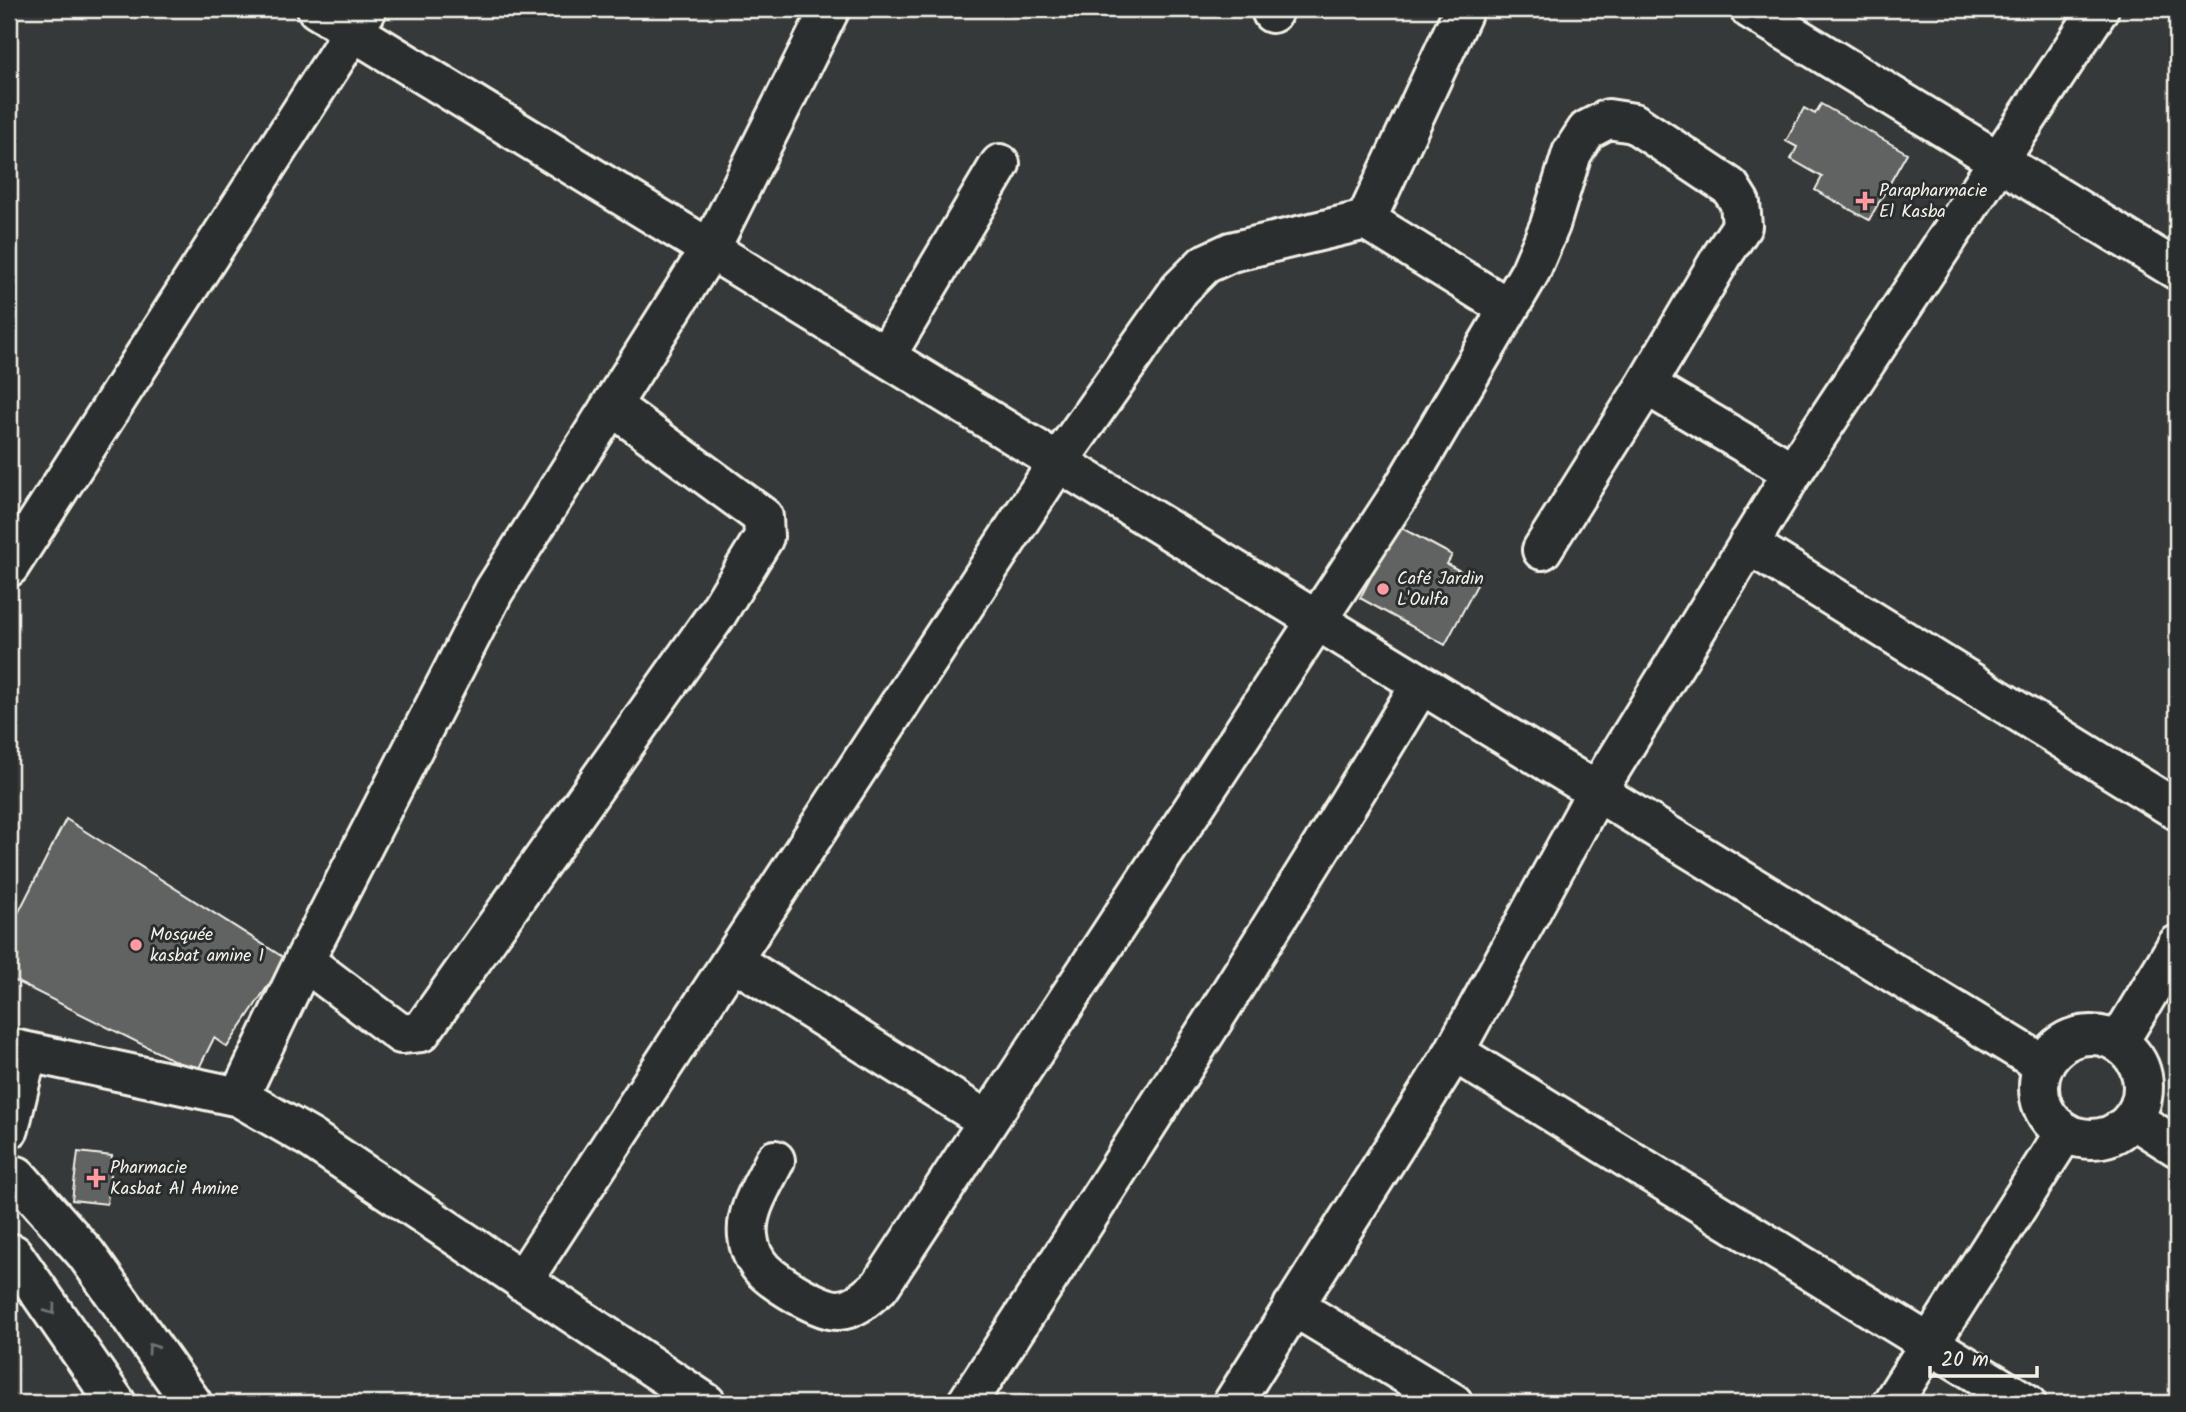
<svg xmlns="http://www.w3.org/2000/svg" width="2186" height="1412" font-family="Kalam,sans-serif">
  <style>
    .building { fill: #616362; stroke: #f4f1e8; stroke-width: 2 }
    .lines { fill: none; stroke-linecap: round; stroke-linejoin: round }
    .minor-casing { stroke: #f4f1e8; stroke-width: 44 }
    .minor { stroke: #2a2d2e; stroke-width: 38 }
    .oneway { stroke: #71726f }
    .poi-dot { fill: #ff9aa2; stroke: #2a2d2e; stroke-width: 2.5 }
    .labels { text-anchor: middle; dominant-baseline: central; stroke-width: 6; stroke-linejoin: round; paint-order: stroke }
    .poi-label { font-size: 18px; fill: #f4f1e8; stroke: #2a2d2e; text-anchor: start }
  </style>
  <rect width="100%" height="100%" fill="#363939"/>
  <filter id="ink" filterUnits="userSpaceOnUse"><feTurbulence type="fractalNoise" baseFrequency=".0143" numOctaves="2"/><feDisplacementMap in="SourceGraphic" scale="14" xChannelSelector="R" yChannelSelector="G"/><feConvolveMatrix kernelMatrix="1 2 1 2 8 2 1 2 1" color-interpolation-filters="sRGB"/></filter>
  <g filter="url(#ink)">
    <path class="building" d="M1821,104L1907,153L1869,220L1815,190L1822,177L1791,159L1797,147L1786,141L1804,108L1815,114Z
      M1398,526L1452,555L1447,564L1479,581L1445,645L1360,598Z
      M66,819L286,959L227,1047L214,1038L197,1072L9,978V931Z
      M78,1152L112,1156L107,1204L72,1200Z"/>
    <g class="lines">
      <g class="minor-casing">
        <path id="minor" d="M317,9L2044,1065
          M1750,9L2177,270
          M1272,13L1274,9
          M1366,220L1508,308
          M886,356L1000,164
          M1646,385L1793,472
          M1748,544L2177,810
          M9,567L366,11
          M732,960L988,1121
          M304,961L401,1034L421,1032L717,614L764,537L763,517L612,406
          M2039 1087a52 52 0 1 1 104 0a52 52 0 1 1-104 0Z
          M2118,1043L2177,945
          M9,1048L239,1097L310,1138L706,1403
          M1454,1052L2026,1403
          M239,1097L304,961L494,591L710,249L830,9
          M2133,1119L2177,1147
          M9,1129L27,1053
          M775,1160C764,1183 745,1210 748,1236C749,1248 754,1260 763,1270C776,1283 820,1311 839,1310C856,1309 867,1297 880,1286L1399,495L1530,272L1550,225L1572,153L1587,130L1608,119L1634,123L1730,187L1740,203L1742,226L1722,256L1646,385L1542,550
          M17,1176L86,1254L192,1403
          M13,1254L116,1403
          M522,1281L1058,462L1180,289L1205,264L1231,252L1366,220L1464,9
          M1293,1306L1453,1403
          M967,1403C1122,1166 1274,927 1421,684
          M1233,1403L1454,1052L1597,791L1793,472L2099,9
          M1892,1403L2065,1132"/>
      </g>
      <use href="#minor" class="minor"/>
    </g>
    <defs><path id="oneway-chevron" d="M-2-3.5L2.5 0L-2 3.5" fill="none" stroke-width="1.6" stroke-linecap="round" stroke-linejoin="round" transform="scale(1.75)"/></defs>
    <g class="oneway">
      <use href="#oneway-chevron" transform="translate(51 1310) rotate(55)"/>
      <use href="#oneway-chevron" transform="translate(152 1348) rotate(-125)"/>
    </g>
  </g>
  <g class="poi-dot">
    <path d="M1861.5 190.5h7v7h7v7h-7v7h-7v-7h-7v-7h7z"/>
    <circle cx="1383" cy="589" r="7"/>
    <circle cx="136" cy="945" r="7"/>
    <path d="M92.5 1167.5h7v7h7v7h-7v7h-7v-7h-7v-7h7z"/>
  </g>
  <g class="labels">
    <g class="poi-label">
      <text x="1879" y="191">Parapharmacie<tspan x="1879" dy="21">El Kasba</tspan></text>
      <text x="1397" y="579">Café Jardin<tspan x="1397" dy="21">L'Oulfa</tspan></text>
      <text x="150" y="935">Mosquée<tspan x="150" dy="21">kasbat amine 1</tspan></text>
      <text x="110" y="1168">Pharmacie<tspan x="110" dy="21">Kasbat Al Amine</tspan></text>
    </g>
  </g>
  <rect width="2186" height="1412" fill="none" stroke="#2a2d2e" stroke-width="35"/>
  <rect x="18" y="18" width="2151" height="1377" fill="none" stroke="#f4f1e8" stroke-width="2.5" filter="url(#ink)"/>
  <path d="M1930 1366v10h107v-10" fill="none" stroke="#f4f1e8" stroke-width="3.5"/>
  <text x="1941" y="1366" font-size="21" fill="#f4f1e8" stroke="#2a2d2e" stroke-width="5" paint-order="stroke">20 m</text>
</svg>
